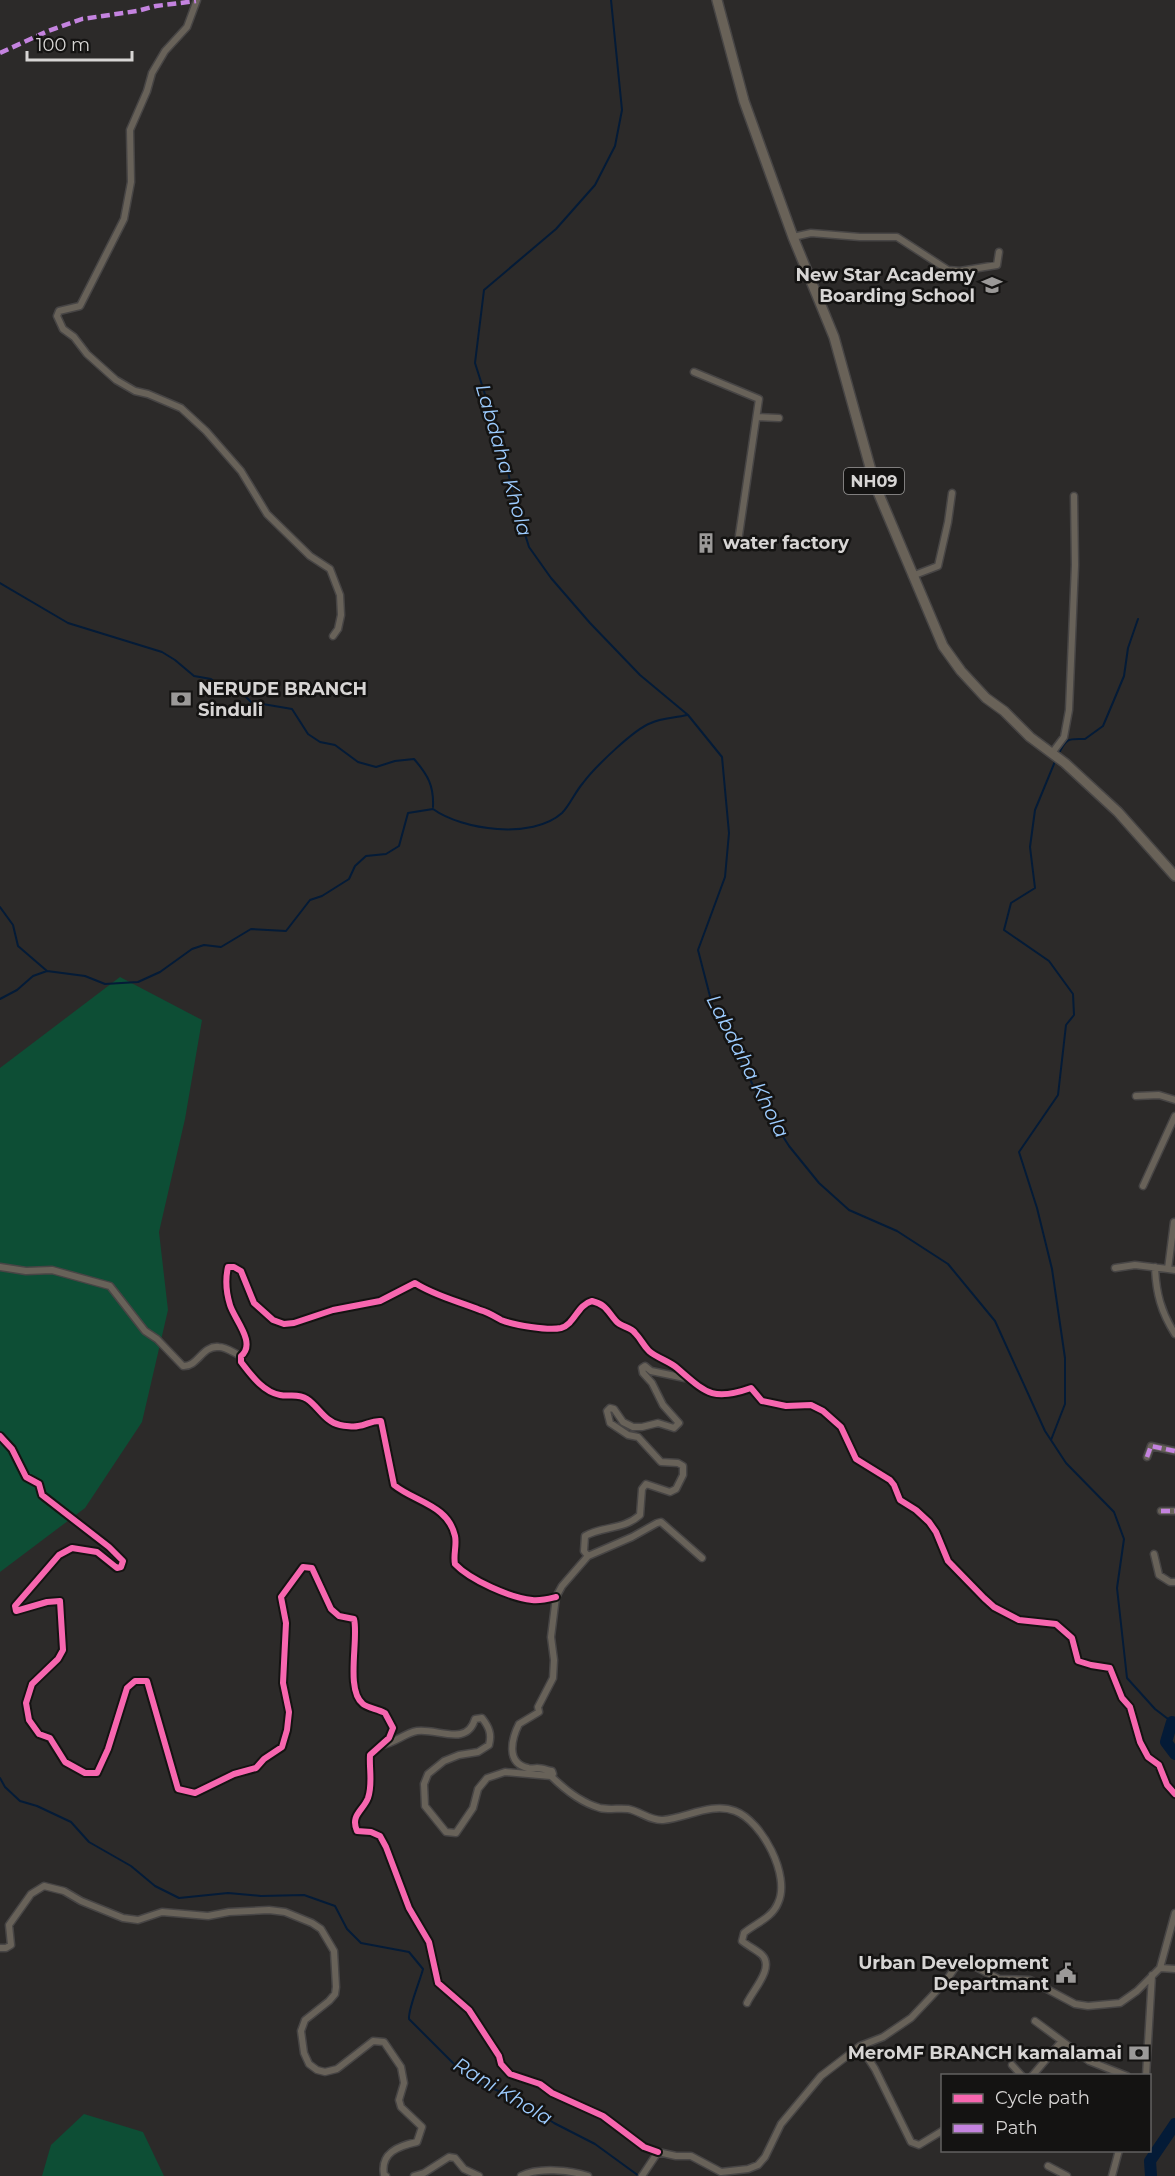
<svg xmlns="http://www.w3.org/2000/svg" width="1175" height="2176" font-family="Montserrat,sans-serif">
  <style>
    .green { fill: #0d4e35 }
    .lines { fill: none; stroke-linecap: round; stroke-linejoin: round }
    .stream { stroke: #041b37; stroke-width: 2 }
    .river { stroke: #041b37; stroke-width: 12 }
    .street-casing { stroke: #474545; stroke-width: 9 }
    .primary-casing { stroke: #474545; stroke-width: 12 }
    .street { stroke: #686259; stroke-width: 6 }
    .primary { stroke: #696258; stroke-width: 9 }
    .quiet { stroke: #c483df; stroke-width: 4.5; stroke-dasharray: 9 4.5; stroke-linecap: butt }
    .cycleway-casing { stroke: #141312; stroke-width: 10 }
    .cycleway { stroke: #f766af; stroke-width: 6 }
    .labels { text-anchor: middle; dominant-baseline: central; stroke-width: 5; stroke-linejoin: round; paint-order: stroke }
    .shield { fill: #141312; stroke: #9c9b9a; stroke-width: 1.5 }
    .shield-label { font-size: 16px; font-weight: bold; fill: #d7d5d4 }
    .poi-label { font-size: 18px; font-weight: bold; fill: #d7d5d4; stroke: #141312; text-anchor: end }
    .water-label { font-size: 20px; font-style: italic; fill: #9dccff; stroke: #141312 }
  </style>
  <rect width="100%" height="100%" fill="#2c2a29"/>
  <path class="green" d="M120,977L202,1020L185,1119L159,1232L168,1310L142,1422L85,1508L0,1572V1068Z
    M84,2114L143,2132L164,2176H42L51,2145Z"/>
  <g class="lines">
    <path class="stream" d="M611,0L622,110L615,146L595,185L556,229L484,290L475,363L504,454L514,499L529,547L551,578L590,623L640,675L688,715L722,757L729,833L725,877L698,950L712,1004L763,1105L789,1146L819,1183L849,1210L897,1231L948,1264L995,1321L1045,1431L1066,1463L1114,1512L1124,1539L1117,1588L1127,1678L1155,1709L1172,1722L1175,1721
      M0,583L68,623L162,652L175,660L194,676L211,679L228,692L240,691L251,702L292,709L308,734L320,742L335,745L358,762L376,767L395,761L414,759C428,775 434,786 433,807
      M1059,753C1067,737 1069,739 1085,739L1103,726L1114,700L1124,676L1128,648L1138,619
      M0,907L13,925L18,946L47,971
      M0,999L17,990L33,976L47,971L85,976L105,984L138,982L160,972L192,949L204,945L221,947L251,929L286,931L310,900L322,896L349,879L355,866L366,856L386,854L399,846L408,813L433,809C462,830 532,840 562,813C570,805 575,792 583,783C594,768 634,729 651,723C661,718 675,718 687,715
      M1051,1440L1065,1404V1358L1052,1269L1037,1208L1019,1152L1058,1095L1066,1025L1074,1015L1073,994L1049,961L1004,930L1011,903L1035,888L1030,847L1035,810L1056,759
      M0,1778L5,1787L20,1801L37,1806L71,1822L89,1842L131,1866L155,1886L179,1898L228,1893L261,1896L304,1895L335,1906L347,1929L361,1943L409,1952L423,1969C420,1981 408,2009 409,2019L460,2070L484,2085L516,2098L554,2123L595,2144L639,2176"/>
    <path class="river" d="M1172,1722L1166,1742L1175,1754
      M1151,2176L1150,2161L1175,2124"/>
    <g class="street-casing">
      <path id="street" d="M197,0L187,27L165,51L152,73L147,91L130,130L131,182L124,219L80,306L59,311L57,316L63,329L74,337L87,354L116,380L135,391L148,394L181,408L206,431L241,471L267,514L310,556L330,569L340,595L341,615L338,629L333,636
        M793,237L811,233L860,237H897L948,270L960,271L997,265L999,252
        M694,372L759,399L739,535
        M757,417L779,418
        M912,576L938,566L948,522L952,493
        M1052,753L1064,737L1069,710L1075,565L1074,496
        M1136,1096L1159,1095L1175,1100
        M1143,1186L1175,1116
        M1174,1222L1168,1269L1175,1270
        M0,1267L26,1271L52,1270L110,1286L145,1331L157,1339L183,1366C198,1367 202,1345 219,1347C226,1347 234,1353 241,1356
        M1155,1267C1156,1293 1161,1312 1175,1334
        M1115,1268L1135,1265L1168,1269
        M0,1436L12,1449L26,1477L39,1484L42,1495L109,1547L123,1561L121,1567L117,1568L97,1552L72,1548L59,1555L15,1606L16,1611L47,1602L60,1601L63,1650L58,1659L32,1684L26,1703L29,1720L39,1734L50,1738L65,1762L85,1773H97L108,1749L127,1688L135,1681H147L178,1789L195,1793L234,1774L256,1768L264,1759L282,1747L287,1730L289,1712L283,1683L286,1623L281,1597L303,1567L312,1568L331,1609L339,1616L354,1619C359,1638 345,1690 363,1704C368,1708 378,1709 385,1713L393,1728L389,1738L370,1755C369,1769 373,1784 368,1798C363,1811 350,1815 357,1831L371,1832L380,1836L386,1847L409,1908L429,1942L438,1983L469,2010L499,2056L501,2064L510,2074L540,2084L552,2093L603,2116L644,2147L658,2152
        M1147,1457L1151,1446L1175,1451
        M1161,1511H1175
        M1154,1554L1159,1575L1170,1582H1175
        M588,1556L584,1551L585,1536C602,1526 624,1530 640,1515L642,1489L646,1484L670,1492L676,1489L683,1475V1466L678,1463L661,1462L638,1437L628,1435L610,1423L607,1411L610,1408L614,1409L623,1422L633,1427H642L658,1423L674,1428L679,1423L663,1405L652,1383L643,1373L642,1368L645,1366L651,1371L685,1378
        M556,1597C548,1599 541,1601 532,1600C511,1598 470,1580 455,1564C453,1555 457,1545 455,1536C448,1505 415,1502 394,1485L381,1421C372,1420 367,1425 358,1426C354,1427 344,1426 340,1425C325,1422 318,1406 307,1399C298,1393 289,1397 280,1395C263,1392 251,1375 241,1362V1356C257,1343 234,1319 230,1305C226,1292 225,1280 228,1267H234L241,1271L254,1303L273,1320L284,1324L294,1323L333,1310L380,1301L415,1283C435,1296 458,1301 480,1310C488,1312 494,1316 501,1320C514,1325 548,1331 561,1328C575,1324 577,1305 592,1301C607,1305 607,1311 616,1321C621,1327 631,1327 635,1333C641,1339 643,1345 649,1351C657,1358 669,1361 677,1368C705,1392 712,1402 751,1388L762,1401L786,1406L811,1405L823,1411L841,1427L856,1459L890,1480L894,1485L900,1500L916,1510L929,1522L936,1532L948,1561L984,1598L994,1607L1019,1620L1056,1624L1072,1638L1078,1661L1091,1665L1110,1668L1122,1698L1130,1707L1140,1742L1148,1757L1159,1765L1167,1785L1175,1794
        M382,1745C395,1743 405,1733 417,1731C437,1728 467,1747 475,1719L482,1718C489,1727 492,1734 489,1745L478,1752L459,1755L444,1761L428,1774L424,1784L425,1806L446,1832L456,1833L473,1808L478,1789L487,1778L505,1772L551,1776L553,1774L552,1771C547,1770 542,1768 537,1768C536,1768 529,1769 528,1768C505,1763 512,1738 519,1724L539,1712L538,1707L553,1678L554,1660L551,1637L556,1597L562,1586L588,1556L632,1537L657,1523L661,1522L702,1558
        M551,1776C564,1789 582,1803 600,1808C609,1810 619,1808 628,1809C640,1811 650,1821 663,1820C686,1818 712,1802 735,1811C762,1821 791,1876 778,1903C772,1918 756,1923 744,1933L742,1941C748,1946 757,1950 762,1955C775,1968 752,1991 747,2003
        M0,1948H6L11,1945L9,1925L31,1894L44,1886L64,1891L81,1901L123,1918L138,1920L162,1912L208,1916L229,1912L269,1910L285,1912L312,1923L321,1929L334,1951L336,1987L335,1994L329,2001L305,2020L301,2031L304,2053L309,2064L317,2070L325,2072L337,2069L373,2041L384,2042L401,2067L404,2083L399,2100L401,2107L422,2127L417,2142C398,2146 380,2153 384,2175L386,2176
        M1160,1968L1175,1969
        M1035,2021L1089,2061L1127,2076
        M860,2046L875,2069L911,2142L919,2145L942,2131
        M1012,2065L1022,2076
        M1032,2076L1062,2041
        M1146,2076L1152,1975
        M1048,2166L1067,2176
        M414,2176L424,2173L449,2157L455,2158L464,2169L479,2176
        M521,2176C538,2167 570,2170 588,2176
        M642,2176L658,2152L676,2156H691L721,2172L748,2169L758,2165L765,2157L781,2124L821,2076L860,2046L883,2037L911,2018L946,1981L958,1963H964L976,1967L999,1979L1030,1980L1075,2004L1088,2006L1120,2003L1137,1991L1160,1968L1175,1913
        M1112,2176L1119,2150"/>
    </g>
    <g class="primary-casing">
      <path id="primary" d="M717,0L744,101L793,237L834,337L875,485L943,646L961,671L986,698L1004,711L1030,737L1065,763L1118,812L1175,876"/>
    </g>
    <use href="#street" class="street"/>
    <use href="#primary" class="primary"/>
    <path class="quiet" d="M0,53L48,31L82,19L137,11L156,6L196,1
      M1147,1457L1151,1446L1175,1451
      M1161,1511H1175"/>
    <g class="cycleway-casing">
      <path id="cycleway" d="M0,1436L12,1449L26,1477L39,1484L42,1495L109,1547L123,1561L121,1567L117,1568L97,1552L72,1548L59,1555L15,1606L16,1611L47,1602L60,1601L63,1650L58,1659L32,1684L26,1703L29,1720L39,1734L50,1738L65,1762L85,1773H97L108,1749L127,1688L135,1681H147L178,1789L195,1793L234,1774L256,1768L264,1759L282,1747L287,1730L289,1712L283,1683L286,1623L281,1597L303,1567L312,1568L331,1609L339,1616L354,1619C359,1638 345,1690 363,1704C368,1708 378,1709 385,1713L393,1728L389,1738L370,1755C369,1769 373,1784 368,1798C363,1811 350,1815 357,1831L371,1832L380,1836L386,1847L409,1908L429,1942L438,1983L469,2010L499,2056L501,2064L510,2074L540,2084L552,2093L603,2116L644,2147L658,2152
        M556,1597C548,1599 541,1601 532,1600C511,1598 470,1580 455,1564C453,1555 457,1545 455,1536C448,1505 415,1502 394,1485L381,1421C372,1420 367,1425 358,1426C354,1427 344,1426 340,1425C325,1422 318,1406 307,1399C298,1393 289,1397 280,1395C263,1392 251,1375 241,1362V1356C257,1343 234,1319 230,1305C226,1292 225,1280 228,1267H234L241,1271L254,1303L273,1320L284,1324L294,1323L333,1310L380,1301L415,1283C435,1296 458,1301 480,1310C488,1312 494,1316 501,1320C514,1325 548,1331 561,1328C575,1324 577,1305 592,1301C607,1305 607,1311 616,1321C621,1327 631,1327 635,1333C641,1339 643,1345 649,1351C657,1358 669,1361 677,1368C705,1392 712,1402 751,1388L762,1401L786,1406L811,1405L823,1411L841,1427L856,1459L890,1480L894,1485L900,1500L916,1510L929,1522L936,1532L948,1561L984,1598L994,1607L1019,1620L1056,1624L1072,1638L1078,1661L1091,1665L1110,1668L1122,1698L1130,1707L1140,1742L1148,1757L1159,1765L1167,1785L1175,1794"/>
    </g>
    <use href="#cycleway" class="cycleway"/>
  </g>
  <defs>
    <g id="school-bare" transform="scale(1.62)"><path d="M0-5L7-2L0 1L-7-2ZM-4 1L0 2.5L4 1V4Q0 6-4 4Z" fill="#9b9998" stroke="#141312" stroke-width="2.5" paint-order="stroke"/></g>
    <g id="building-bare" transform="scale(1.62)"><path d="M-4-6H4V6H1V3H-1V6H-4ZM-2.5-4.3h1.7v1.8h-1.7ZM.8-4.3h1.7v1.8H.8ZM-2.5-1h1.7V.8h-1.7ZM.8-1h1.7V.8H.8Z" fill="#9b9998" stroke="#141312" stroke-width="2.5" paint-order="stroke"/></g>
    <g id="bank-bare" transform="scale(1.62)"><path d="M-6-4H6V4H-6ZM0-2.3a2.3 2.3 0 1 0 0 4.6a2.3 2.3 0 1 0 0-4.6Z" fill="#9b9998" stroke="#141312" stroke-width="2.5" paint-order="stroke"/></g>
    <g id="civic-bare" transform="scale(1.62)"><path d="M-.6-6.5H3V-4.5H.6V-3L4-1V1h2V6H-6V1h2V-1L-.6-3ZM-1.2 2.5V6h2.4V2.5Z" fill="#9b9998" stroke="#141312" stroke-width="2.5" paint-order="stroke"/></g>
  </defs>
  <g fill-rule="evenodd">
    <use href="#school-bare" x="992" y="285"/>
    <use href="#building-bare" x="706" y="543"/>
    <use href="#bank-bare" x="181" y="699"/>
    <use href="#civic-bare" x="1066" y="1973"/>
    <use href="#bank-bare" x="1139" y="2053"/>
  </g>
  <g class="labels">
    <rect class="shield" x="844" y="468" width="60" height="26" rx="4.5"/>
    <g class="shield-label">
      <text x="874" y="481">NH09</text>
    </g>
    <g class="poi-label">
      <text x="975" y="275">New Star Academy<tspan x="975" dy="21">Boarding School</tspan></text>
      <text x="723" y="543" text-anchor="start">water factory</text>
      <text x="198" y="689" text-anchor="start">NERUDE BRANCH<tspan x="198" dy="21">Sinduli</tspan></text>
      <text x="1049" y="1963">Urban Development<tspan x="1049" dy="21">Departmant</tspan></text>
      <text x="1122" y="2053">MeroMF BRANCH kamalamai</text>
    </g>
    <g class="water-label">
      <text transform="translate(504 460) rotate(74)">Labdaha Khola</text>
      <text transform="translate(748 1066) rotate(63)">Labdaha Khola</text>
      <text transform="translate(503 2091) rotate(31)">Rani Khola</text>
    </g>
  </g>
  <rect x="941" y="2074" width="210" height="78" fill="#141312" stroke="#626160" stroke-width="1.5"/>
  <rect x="953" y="2094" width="30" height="9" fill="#f766af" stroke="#626160" stroke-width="1.5"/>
  <text x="995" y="2104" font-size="18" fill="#d7d5d4">Cycle path</text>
  <rect x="953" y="2124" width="30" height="9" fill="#c483df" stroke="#626160" stroke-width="1.5"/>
  <text x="995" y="2134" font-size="18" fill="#d7d5d4">Path</text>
  <path d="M27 51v9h105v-9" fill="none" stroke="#d7d5d4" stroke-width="3"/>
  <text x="36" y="51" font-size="18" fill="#d7d5d4" stroke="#141312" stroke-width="4.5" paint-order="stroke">100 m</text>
</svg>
